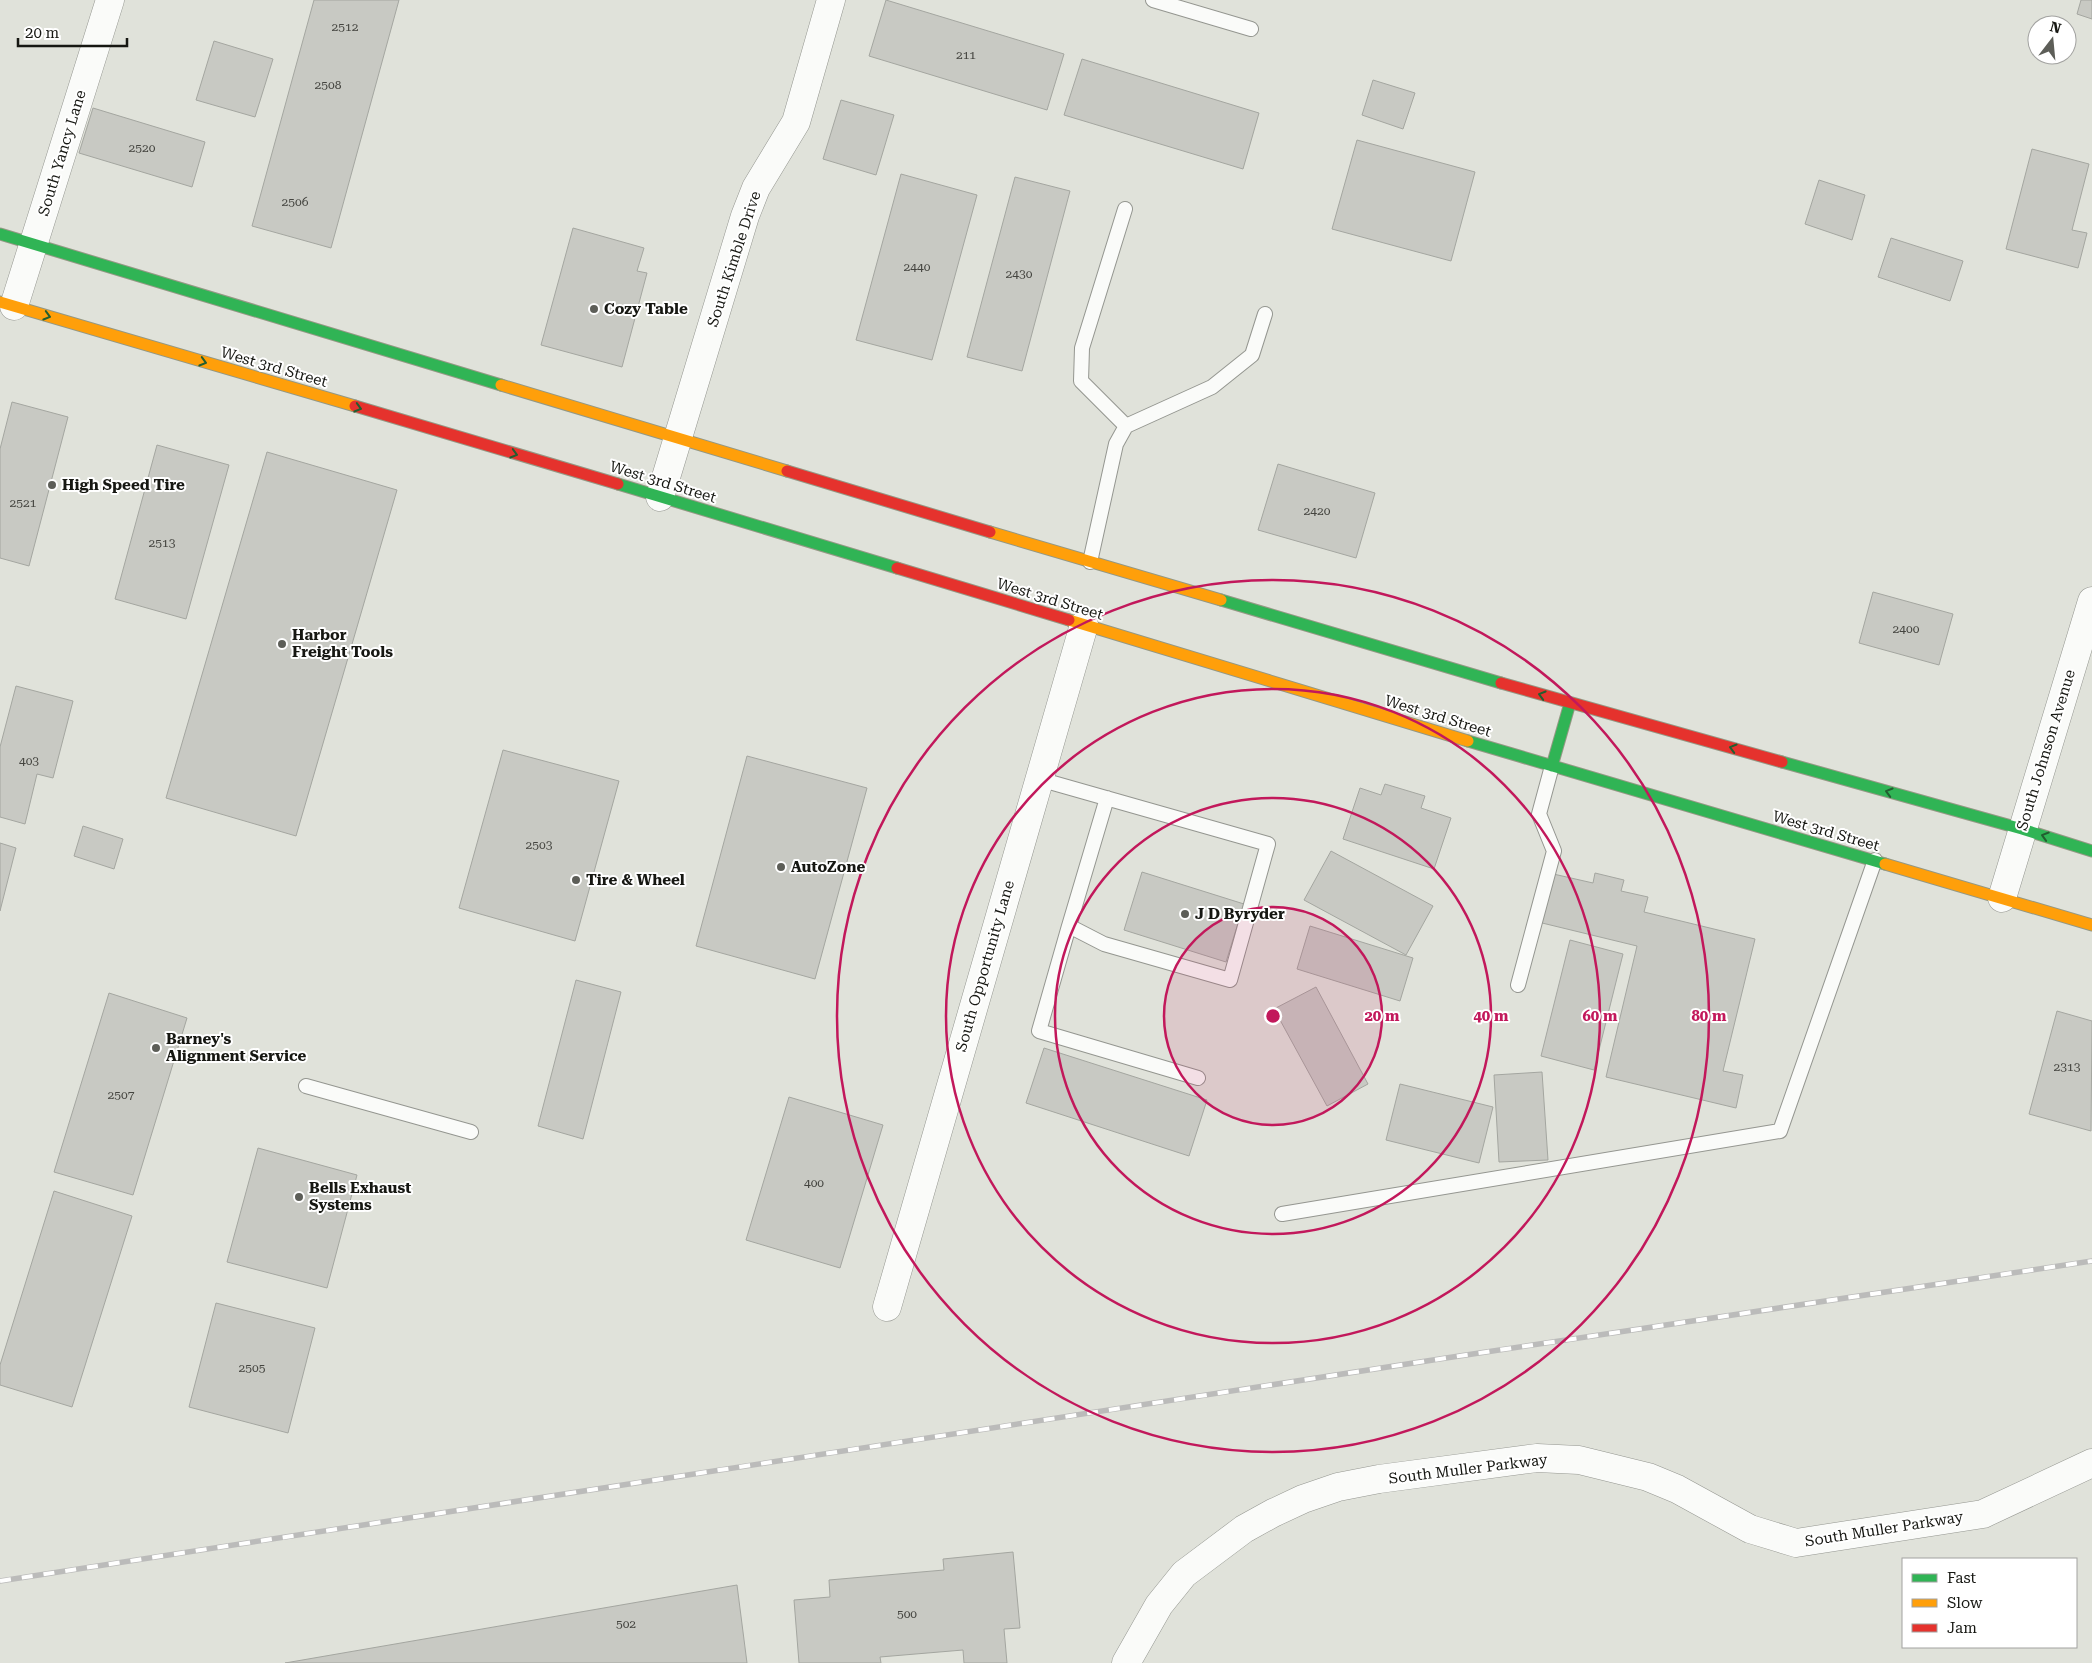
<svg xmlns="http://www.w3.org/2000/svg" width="2092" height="1663" font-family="'Roboto Serif',serif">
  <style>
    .building { fill: #c8c9c3; stroke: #a4a6a0 }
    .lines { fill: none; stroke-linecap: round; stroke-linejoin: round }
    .lane-casing { stroke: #949690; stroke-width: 16 }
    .street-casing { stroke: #949690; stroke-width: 29 }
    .fast-casing { stroke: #949884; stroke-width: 13 }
    .slow-casing { stroke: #949884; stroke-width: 13 }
    .jam-casing { stroke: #949884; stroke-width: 13 }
    .lane { stroke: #fafbf9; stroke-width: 14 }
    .street { stroke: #fafbf9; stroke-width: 28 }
    .fast { stroke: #30b455; stroke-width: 11 }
    .slow { stroke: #ff9f0a; stroke-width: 11 }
    .jam { stroke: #e5322d; stroke-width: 11 }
    .rail-casing { stroke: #bbbbba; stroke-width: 5.5 }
    .rail { stroke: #fff; stroke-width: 4; stroke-dasharray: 11; stroke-linecap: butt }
    .oneway { stroke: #225e30 }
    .ring { fill: none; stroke: #c2185b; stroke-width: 2.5 }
    .poi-dot { fill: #5d5e58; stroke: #fff; stroke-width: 2 }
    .labels { text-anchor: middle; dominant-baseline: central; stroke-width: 4; stroke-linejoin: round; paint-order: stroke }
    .number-label { font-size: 12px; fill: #44443f }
    .street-label { font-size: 15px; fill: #161712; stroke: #fff }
    .poi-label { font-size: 15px; font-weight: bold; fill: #161712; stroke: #fff; text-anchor: start }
    .centre { fill: #c2185b; stroke: #fff; stroke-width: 2.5 }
    .ring-label { font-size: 15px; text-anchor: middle; font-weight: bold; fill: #c2185b; stroke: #fff; stroke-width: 4; stroke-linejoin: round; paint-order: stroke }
  </style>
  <rect width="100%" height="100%" fill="#e0e2da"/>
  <path class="building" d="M314,0H399L331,248L252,226Z
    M886,0L1064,54L1047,110L869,56Z
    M2081,0H2092V19L2077,14Z
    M214,41L273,59L255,117L196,100Z
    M1082,59L1259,113L1243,169L1064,115Z
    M1373,80L1415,93L1403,129L1362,115Z
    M841,100L894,115L876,175L823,159Z
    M93,108L205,142L192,187L79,153Z
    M1357,140L1475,172L1451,261L1332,229Z
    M2032,149L2089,164L2072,230L2087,233L2078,268L2006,249Z
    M901,174L977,195L932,360L856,340Z
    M1015,177L1070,191L1022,371L967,357Z
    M1819,180L1865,195L1852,240L1805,224Z
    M573,228L644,248L637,271L647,273L622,367L541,345Z
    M1891,238L1963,261L1950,301L1878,277Z
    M12,402L68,417L29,566L0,558V449Z
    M157,445L229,465L186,619L115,599Z
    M267,452L397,490L296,836L166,798Z
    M1278,464L1375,493L1356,558L1258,530Z
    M1873,592L1953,614L1939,665L1859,643Z
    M16,686L73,701L53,778L37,774L25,824L0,817V747Z
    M503,750L619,781L575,941L459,908Z
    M747,756L867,788L815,979L696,946Z
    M1385,784L1425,796L1421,808L1451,818L1434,869L1343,839L1360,788L1381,795Z
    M83,826L123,839L114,869L74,856Z
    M0,843L16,848L0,911Z
    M1331,851L1433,906L1406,955L1304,900Z
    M1142,872L1244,904L1226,962L1124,930Z
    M1549,873L1593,883L1595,873L1624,880L1621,891L1648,897L1644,912L1755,939L1723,1071L1743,1075L1736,1108L1606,1077L1637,946L1538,922Z
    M1310,926L1413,958L1400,1001L1297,969Z
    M1570,940L1623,954L1594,1070L1541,1056Z
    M576,980L621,992L583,1139L538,1126Z
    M1316,987L1368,1084L1327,1106L1274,1009Z
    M109,993L187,1018L133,1195L54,1172Z
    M2057,1011L2092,1021L2091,1131L2029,1114Z
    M1044,1048L1207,1100L1189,1156L1026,1103Z
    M1542,1072L1548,1160L1499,1162L1494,1075Z
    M1400,1084L1493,1107L1479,1163L1386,1140Z
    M789,1097L883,1125L840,1268L746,1240Z
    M258,1148L357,1175L327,1288L227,1262Z
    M54,1191L132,1216L72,1407L0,1385V1365Z
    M216,1303L315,1328L288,1433L189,1407Z
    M1013,1552L1020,1628L1004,1629L1007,1663H964L963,1650L880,1657L881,1663H799L794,1600L830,1597L829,1580L944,1570L943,1559Z
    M737,1585L747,1663H285Z"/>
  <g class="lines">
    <g class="lane-casing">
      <path id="lane" d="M1153,0L1251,29
        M1125,209L1082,348L1081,381L1126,426
        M1090,562L1116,444L1126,426L1212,387L1252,355L1265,314
        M1039,779L1268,844L1230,980L1104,944L1069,926L1039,1031L1198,1078
        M1069,926L1107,798
        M1518,985L1554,851L1539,814L1552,766
        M306,1086L471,1132
        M1282,1214L1780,1131L1875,860"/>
    </g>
    <g class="street-casing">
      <path id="street" d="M14,306L110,0
        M660,497L745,216L756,188L796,122L831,0
        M2002,898L2092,601
        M887,1307L1084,625
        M1126,1663L1159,1605L1184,1574L1244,1529L1273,1513L1303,1499L1338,1487L1379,1479L1537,1458L1579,1460L1648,1477L1677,1489L1750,1529L1796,1543L1983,1514L2092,1463"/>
    </g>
    <g class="fast-casing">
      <path id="fast" d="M0,234L501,385
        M618,484L897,568
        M1221,600L1501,683
        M1468,741L1885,864
        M1782,762L2022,829L2092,851
        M1552,766L1570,703"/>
    </g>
    <g class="slow-casing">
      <path id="slow" d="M0,302L355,406
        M501,385L787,471
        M990,532L1221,600
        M1069,620L1468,741
        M1885,864L2092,925"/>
    </g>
    <g class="jam-casing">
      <path id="jam" d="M355,406L618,484
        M787,471L990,532
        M897,568L1069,620
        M1501,683L1782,762"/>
    </g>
    <use href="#lane" class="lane"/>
    <use href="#street" class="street"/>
    <use href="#fast" class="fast"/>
    <use href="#slow" class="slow"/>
    <use href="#jam" class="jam"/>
    <g class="rail-casing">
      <path id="rail" d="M0,1581L1446,1358L2092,1261"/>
    </g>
    <use href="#rail" class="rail"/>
  </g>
  <defs><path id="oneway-chevron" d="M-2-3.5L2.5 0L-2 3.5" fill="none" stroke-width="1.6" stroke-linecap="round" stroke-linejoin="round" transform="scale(1.25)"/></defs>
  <g class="oneway">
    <use href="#oneway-chevron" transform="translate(47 316) rotate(16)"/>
    <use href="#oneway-chevron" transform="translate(203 362) rotate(16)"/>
    <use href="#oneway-chevron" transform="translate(358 408) rotate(16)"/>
    <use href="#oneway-chevron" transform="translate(514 454) rotate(16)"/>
    <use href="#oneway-chevron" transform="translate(1542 695) rotate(-164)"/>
    <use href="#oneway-chevron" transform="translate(1733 748) rotate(-164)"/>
    <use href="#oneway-chevron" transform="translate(1889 792) rotate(-164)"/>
    <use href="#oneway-chevron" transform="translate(2045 836) rotate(-163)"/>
  </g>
  <circle cx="1273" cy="1016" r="109" fill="#c2185b" fill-opacity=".12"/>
  <g class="ring">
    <circle cx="1273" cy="1016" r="109"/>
    <circle cx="1273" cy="1016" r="218"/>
    <circle cx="1273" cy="1016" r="327"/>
    <circle cx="1273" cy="1016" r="436"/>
  </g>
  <g class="poi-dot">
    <circle cx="594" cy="309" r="5"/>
    <circle cx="52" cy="485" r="5"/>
    <circle cx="282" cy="644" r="5"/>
    <circle cx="781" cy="867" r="5"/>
    <circle cx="576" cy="880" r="5"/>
    <circle cx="1185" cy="914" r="5"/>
    <circle cx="156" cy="1048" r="5"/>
    <circle cx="299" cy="1197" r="5"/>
  </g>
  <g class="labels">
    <g class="number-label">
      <text x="345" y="27">2512</text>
      <text x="966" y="55">211</text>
      <text x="328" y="85">2508</text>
      <text x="142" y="148">2520</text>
      <text x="295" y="202">2506</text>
      <text x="917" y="267">2440</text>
      <text x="1019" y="274">2430</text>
      <text x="23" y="503">2521</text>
      <text x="1317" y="511">2420</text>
      <text x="162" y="543">2513</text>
      <text x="1906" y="629">2400</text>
      <text x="29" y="761">403</text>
      <text x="539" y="845">2503</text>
      <text x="2067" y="1067">2313</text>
      <text x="121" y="1095">2507</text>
      <text x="814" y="1183">400</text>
      <text x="252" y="1368">2505</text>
      <text x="907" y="1614">500</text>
      <text x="626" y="1624">502</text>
    </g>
    <g class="street-label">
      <text transform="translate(62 153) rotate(-73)">South Yancy Lane</text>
      <text transform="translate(734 259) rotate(-72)">South Kimble Drive</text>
      <text transform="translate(274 367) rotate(16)">West 3rd Street</text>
      <text transform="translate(663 482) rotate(17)">West 3rd Street</text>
      <text transform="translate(1050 599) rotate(17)">West 3rd Street</text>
      <text transform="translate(1438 716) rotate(17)">West 3rd Street</text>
      <text transform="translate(2046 750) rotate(-73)">South Johnson Avenue</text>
      <text transform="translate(1826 831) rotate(16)">West 3rd Street</text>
      <text transform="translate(985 966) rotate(-74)">South Opportunity Lane</text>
      <text transform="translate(1468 1469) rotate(-7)">South Muller Parkway</text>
      <text transform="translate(1884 1529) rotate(-9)">South Muller Parkway</text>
    </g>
    <g class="poi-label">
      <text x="604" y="309">Cozy Table</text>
      <text x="62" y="485">High Speed Tire</text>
      <text x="292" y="635">Harbor<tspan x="292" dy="17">Freight Tools</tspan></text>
      <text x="791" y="867">AutoZone</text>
      <text x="586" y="880">Tire &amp; Wheel</text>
      <text x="1195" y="914">J D Byryder</text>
      <text x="166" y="1039">Barney's<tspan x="166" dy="17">Alignment Service</tspan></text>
      <text x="309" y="1188">Bells Exhaust<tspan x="309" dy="17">Systems</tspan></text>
    </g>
  </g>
  <circle cx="1273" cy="1016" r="8" class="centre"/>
  <g class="ring-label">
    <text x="1382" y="1021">20 m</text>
    <text x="1491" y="1021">40 m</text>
    <text x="1600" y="1021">60 m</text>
    <text x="1709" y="1021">80 m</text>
  </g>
  <rect x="1902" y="1558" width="175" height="90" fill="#ffffff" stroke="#a2a2a0"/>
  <rect x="1912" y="1574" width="25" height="8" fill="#30b455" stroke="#a2a2a0"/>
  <text x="1947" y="1583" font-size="15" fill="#161712">Fast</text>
  <rect x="1912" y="1599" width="25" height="8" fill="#ff9f0a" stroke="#a2a2a0"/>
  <text x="1947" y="1608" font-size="15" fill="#161712">Slow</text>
  <rect x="1912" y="1624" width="25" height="8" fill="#e5322d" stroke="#a2a2a0"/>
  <text x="1947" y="1633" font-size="15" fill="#161712">Jam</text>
  <g transform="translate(2052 40) rotate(16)"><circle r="24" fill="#ffffff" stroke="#a2a2a0"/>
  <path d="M0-4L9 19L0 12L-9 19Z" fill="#5d5e58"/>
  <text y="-8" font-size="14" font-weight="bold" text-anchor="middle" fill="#161712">N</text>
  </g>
  <path d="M18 38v8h109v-8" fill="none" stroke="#161712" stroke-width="2.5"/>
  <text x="25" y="38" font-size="15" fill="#161712" stroke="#ffffff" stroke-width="4" paint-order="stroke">20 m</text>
</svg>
